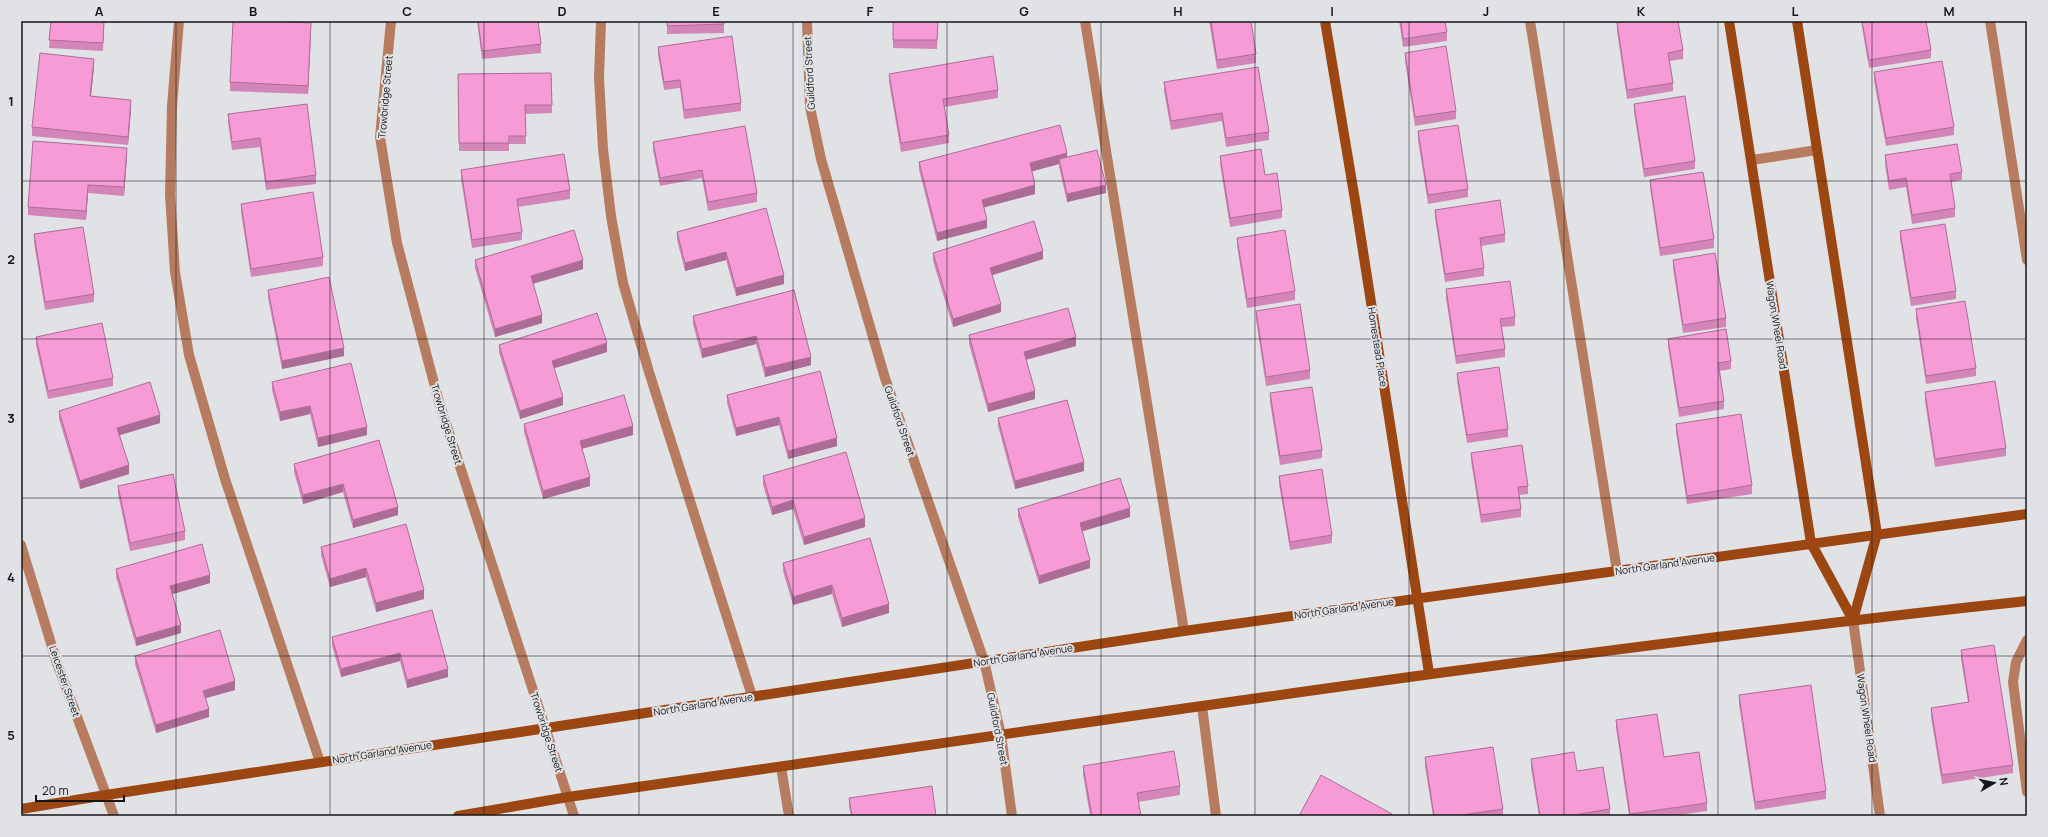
<svg xmlns="http://www.w3.org/2000/svg" width="2048" height="837" font-family="Manrope,sans-serif">
  <style>
    .lines { fill: none; stroke-linecap: round; stroke-linejoin: round }
    .lane { stroke: #b77c5f; stroke-width: 10 }
    .street { stroke: #b77c5f; stroke-width: 10 }
    .secondary { stroke: #9c4712; stroke-width: 10 }
    .wall { fill: #d485b8 }
    .shaded-wall { fill: #ac6c96 }
    .building { fill: #f69bd6; stroke: #ac6c96 }
    .grid { fill: none; stroke: #151617; stroke-width: 1; stroke-opacity: 0.55 }
    .labels { text-anchor: middle; dominant-baseline: central; stroke-width: 4; stroke-linejoin: round; paint-order: stroke }
    .street-label { font-size: 10px; fill: #151617; stroke: #e1e2e6 }
    .neatline { fill: none; stroke: #151617; stroke-width: 1.5 }
    .grid-label { font-size: 13px; text-anchor: middle; font-weight: bold; fill: #151617 }
  </style>
  <rect width="100%" height="100%" fill="#e1e2e6"/>
  <g class="lines">
    <path class="lane" d="M179,21L172,106L170,195L175,272L189,355L225,479L320,762
      M601,21L599,78L603,149L611,216L623,283L649,372L752,696
      M1085,21L1184,631
      M1530,21L1617,571
      M1990,21L2027,260
      M2027,640L2016,662L2013,682L2027,792
      M1202,706L1216,816
      M781,767L789,816"/>
    <path class="street" d="M391,21L380,137L397,243L439,402L574,816
      M807,21L810,107L821,159L885,378L984,661L1001,735L1012,816
      M1752,160L1817,150
      M21,545L57,663L114,816
      M1853,620L1880,816"/>
    <path class="secondary" d="M1325,21L1355,200L1429,673
      M1729,21L1811,543L1853,620
      M1797,21L1877,534L1853,620
      M21,809L106,795L1184,631L2027,514
      M458,816L568,797C1054,728 1539,653 2027,601"/>
  </g>
  <path class="wall" d="M51,21H120V23L104,22L103,51L49,48Z
    M477,21H538L541,44V53L482,59Z
    M667,21H724V33L667,34Z
    M893,21H938L937,49L893,48Z
    M1209,21H1251L1256,54V63L1217,69Z
    M1399,21H1445L1447,32V41L1403,47Z
    M1861,21H1926L1931,50V58L1869,68Z
    M1617,23L1683,50V59L1670,61L1673,83V91L1627,99L1617,31Z
    M311,31L308,94L230,91V82Z
    M658,47L741,103V111L684,119L680,88L664,90L658,55Z
    M1405,53L1456,111V119L1415,126L1405,61Z
    M94,67L91,96L131,109L128,145L32,136V127Z
    M1874,72L1954,127V135L1886,146L1874,81Z
    M551,73L552,113L525,114L526,144H509V151H459L458,74Z
    M889,74L998,90V98L944,107L949,135V143L901,152L889,82Z
    M1164,82L1269,132V140L1226,147L1222,121L1171,130L1164,91Z
    M1634,104L1695,161V169L1644,177L1634,112Z
    M228,114L316,175V184L266,190L260,147L232,150L228,122Z
    M1418,131L1468,189V197L1428,204L1418,140Z
    M653,142L757,193V202L708,211L702,178L660,186L653,150Z
    M1885,155L1962,172V180L1951,182L1955,208V217L1912,224L1906,187L1889,190L1885,164Z
    M127,156L124,196L88,193L86,220L28,215V207Z
    M1220,156L1265,175L1282,210V218L1230,227L1220,164Z
    M1067,157L1106,193L1067,202L1059,167V164L1032,171L1035,194L984,207L987,228L937,241L919,170V162Z
    M461,170L570,190V199L518,207L522,232V240L472,248L461,179Z
    M1650,180L1714,239V248L1660,256L1650,188Z
    M241,204L323,257V266L251,277L241,212Z
    M766,208L784,284L736,296L726,260L685,271L677,240V232Z
    M1435,210L1505,234V242L1481,246L1484,268V276L1445,282L1435,218Z
    M1900,231L1956,291V299L1911,306L1900,239Z
    M34,234L94,294V302L45,310L34,243Z
    M1237,238L1295,291V300L1247,308L1237,246Z
    M933,253L1043,259L992,275L1001,312L953,327L933,261Z
    M475,260L583,269L533,284L542,323L495,337L475,268Z
    M1673,260L1726,318V327L1683,333L1673,268Z
    M1446,289L1515,317V326L1502,327L1505,349V357L1456,364L1446,298Z
    M268,290L344,356L282,369L268,298Z
    M794,290L811,365L765,377L756,344L702,358L693,324V316Z
    M1916,309L1976,368V376L1926,384L1916,318Z
    M1256,311L1310,370V379L1266,386L1256,320Z
    M969,335L1076,346L1026,360L1035,399L988,412L969,344Z
    M36,337L113,378V386L48,399L36,345Z
    M1668,339L1731,361V369L1720,371L1724,401V409L1679,417L1668,347Z
    M499,345L607,352L554,368L563,405L520,419L499,353Z
    M820,371L837,446L788,459L779,425L736,436L727,403V395Z
    M1457,373L1508,429V437L1467,443L1457,381Z
    M272,382L367,435L318,447L310,414L280,421L272,390Z
    M1925,392L2006,448V456L1935,467L1925,401Z
    M1270,393L1322,450V458L1280,465L1270,402Z
    M59,411L160,423L120,435L129,474L80,489L59,419Z
    M998,418L1084,471L1015,489L998,426Z
    M524,424L633,435L582,449L590,486L543,499L524,432Z
    M1676,424L1752,485V494L1687,504L1676,432Z
    M379,440L398,515L353,528L343,492L303,504L294,472V464Z
    M1471,453L1528,486V494L1519,495L1521,509V517L1481,523L1471,461Z
    M763,476L865,527L804,545L793,509L772,515L763,485Z
    M1279,476L1332,535V543L1290,550L1279,484Z
    M118,486L185,531V540L130,551L118,494Z
    M1018,509L1130,517L1082,531L1090,568L1039,584L1018,517Z
    M406,524L424,599L376,612L366,577L330,587L321,555V547Z
    M783,563L889,613L842,627L832,594L793,605L783,571Z
    M116,569L210,583L172,594L181,633L136,646L116,577Z
    M432,610L448,677L407,688L400,661L341,677L332,646V637Z
    M1961,650L2013,765V773L1942,784L1931,717V708L1968,702L1961,659Z
    M135,656L235,690L205,698L209,717L156,733L135,664Z
    M1739,695L1826,791V799L1755,810L1739,704Z
    M1616,720L1664,757L1707,803V811L1672,816H1629L1616,728Z
    M1425,757L1503,809V816H1433L1425,766Z
    M1531,759L1577,771L1610,809V816H1539L1531,768Z
    M1083,766L1180,786V795L1138,802L1141,816H1090L1083,774Z
    M849,798L936,816H851L849,807Z"/>
  <path class="shaded-wall" d="M311,23V31L308,94V86Z
    M94,59V67L90,104V96Z
    M131,100V109L128,145V137Z
    M127,148V156L124,196V187Z
    M1067,153V162L1059,159V164L1030,172V163Z
    M88,185V193L86,220V211Z
    M1035,185V194L982,208V200Z
    M1106,185V193L1067,202V194Z
    M987,220V228L937,241V233Z
    M1043,251V259L990,276V268Z
    M726,252V260L685,271V263Z
    M583,260V269L531,284V276Z
    M784,275V284L736,296V288Z
    M1001,304V312L953,327V319Z
    M542,315V323L495,337V329Z
    M756,336V344L702,358V349Z
    M1076,337V346L1024,360V352Z
    M607,343V352L552,369V361Z
    M344,348V356L282,369V361Z
    M811,357V365L765,377V368Z
    M1035,391V399L988,412V404Z
    M563,397V405L520,419V411Z
    M310,406V414L280,421V412Z
    M160,415V423L117,436V428Z
    M779,417V425L736,436V428Z
    M633,426V435L580,449V441Z
    M367,427V435L318,447V438Z
    M837,438V446L788,459V451Z
    M1084,462V471L1015,489V481Z
    M129,465V474L80,489V481Z
    M590,477V486L543,499V491Z
    M343,484V492L303,504V495Z
    M793,500V509L772,515V507Z
    M398,507V515L353,528V520Z
    M1130,508V517L1080,532V523Z
    M865,518V527L804,545V537Z
    M1090,560V568L1039,584V576Z
    M366,568V577L330,587V579Z
    M210,575V583L170,595V586Z
    M832,585V594L793,605V597Z
    M424,590V599L376,612V603Z
    M889,604V613L842,627V618Z
    M181,625V633L136,646V638Z
    M400,653V661L341,677V669Z
    M448,669V677L407,688V680Z
    M235,681V690L203,699V691Z
    M209,709V717L156,733V725Z"/>
  <path class="building" d="M51,21H104L103,43L49,40Z
    M233,21H276L311,23L308,86L230,82Z
    M478,21H538L541,44L482,51Z
    M667,21H724V24L667,26Z
    M893,21H938L937,40H893Z
    M1211,21H1251L1256,54L1217,60Z
    M1401,21H1445L1447,32L1403,39Z
    M1630,21H1678L1683,50L1668,53L1673,83L1627,90L1617,23Z
    M1862,21H1926L1931,50L1869,60Z
    M732,36L741,103L684,110L680,80L664,82L658,47Z
    M1446,46L1456,111L1415,117L1405,53Z
    M40,53L94,59L90,96L131,100L128,137L32,127Z
    M993,56L998,90L943,99L949,135L901,143L889,74Z
    M1942,61L1954,127L1886,138L1874,72Z
    M1258,67L1269,132L1226,138L1222,113L1171,121L1164,82Z
    M551,73L552,105H525L526,136H509V143H459L458,74Z
    M1685,96L1695,161L1644,169L1634,104Z
    M307,104L316,175L266,182L260,138L232,142L228,114Z
    M1060,125L1067,153L1030,163L1035,185L982,200L987,220L937,233L919,162Z
    M1458,125L1468,189L1428,195L1418,131Z
    M745,126L757,193L708,202L702,170L660,178L653,142Z
    M33,141L127,148L124,187L88,185L86,211L28,207Z
    M1957,144L1962,172L1950,174L1955,208L1912,215L1906,178L1889,181L1885,155Z
    M1261,149L1265,175L1277,173L1282,210L1230,218L1220,156Z
    M1097,150L1106,185L1067,194L1059,159Z
    M564,154L570,190L517,199L522,232L472,240L461,170Z
    M1703,172L1714,239L1660,248L1650,180Z
    M313,192L323,257L251,269L241,204Z
    M1500,200L1505,234L1480,238L1484,268L1445,274L1435,210Z
    M766,208L784,275L736,288L726,252L685,263L677,232Z
    M1034,221L1043,251L990,268L1001,304L953,319L933,253Z
    M1945,224L1956,291L1911,298L1900,231Z
    M83,227L94,294L45,302L34,234Z
    M574,230L583,260L531,276L542,315L495,329L475,260Z
    M1285,230L1295,291L1247,299L1237,238Z
    M1715,253L1726,318L1683,325L1673,260Z
    M329,277L344,348L282,361L268,290Z
    M1510,281L1515,317L1500,319L1505,349L1456,356L1446,289Z
    M794,290L811,357L765,368L756,336L702,349L693,316Z
    M1965,301L1976,368L1926,376L1916,309Z
    M1300,304L1310,370L1266,377L1256,311Z
    M1068,308L1076,337L1024,352L1035,391L988,404L969,335Z
    M597,313L607,343L552,361L563,397L520,411L499,345Z
    M102,323L113,378L48,391L36,337Z
    M1726,329L1731,361L1718,363L1724,401L1679,408L1668,339Z
    M351,363L367,427L318,438L310,406L280,412L272,382Z
    M1499,367L1508,429L1467,435L1457,373Z
    M820,371L837,438L788,451L779,417L736,428L727,395Z
    M1995,381L2006,448L1935,459L1925,392Z
    M150,382L160,415L117,428L129,465L80,481L59,411Z
    M1312,387L1322,450L1280,456L1270,393Z
    M624,395L633,426L580,441L590,477L543,491L524,424Z
    M1067,400L1084,462L1015,481L998,418Z
    M1741,414L1752,485L1687,496L1676,424Z
    M379,440L398,507L353,520L343,484L303,495L294,464Z
    M1522,445L1528,486L1518,487L1521,509L1481,515L1471,453Z
    M846,452L865,518L804,537L793,500L772,507L763,476Z
    M1322,469L1332,535L1290,542L1279,476Z
    M173,474L185,531L130,543L118,486Z
    M1120,478L1130,508L1080,523L1090,560L1039,576L1018,509Z
    M406,524L424,590L376,603L366,568L330,579L321,547Z
    M870,538L889,604L842,618L832,585L793,597L783,563Z
    M202,544L210,575L170,586L181,625L136,638L116,569Z
    M432,610L448,669L407,680L400,653L341,669L332,637Z
    M220,630L235,681L203,691L209,709L156,725L135,656Z
    M1994,645L2013,765L1942,775L1931,708L1969,702L1961,650Z
    M1811,685L1826,791L1755,802L1739,695Z
    M1657,714L1664,757L1699,752L1707,803L1630,814L1616,720Z
    M1493,747L1503,809L1455,816H1434L1425,757Z
    M1174,751L1180,786L1137,793L1141,816H1092L1083,766Z
    M1574,752L1577,771L1603,767L1610,809L1568,816H1540L1531,759Z
    M1321,775L1392,814L1391,816H1299Z
    M932,786L936,816H852L849,798Z"/>
  <path class="grid" d="M176,21V816M330,21V816M484,21V816M639,21V816M793,21V816M947,21V816M1101,21V816M1255,21V816M1409,21V816M1564,21V816M1718,21V816M1872,21V816M21,181H2027M21,339H2027M21,498H2027M21,656H2027"/>
  <g class="labels">
    <g class="street-label">
      <text transform="translate(809 73) rotate(-93)">Guildford Street</text>
      <text transform="translate(385 97) rotate(-85)">Trowbridge Street</text>
      <text transform="translate(1777 325) rotate(81)">Wagon Wheel Road</text>
      <text transform="translate(1378 347) rotate(81)">Homestead Place</text>
      <text transform="translate(900 421) rotate(71)">Guildford Street</text>
      <text transform="translate(447 424) rotate(73)">Trowbridge Street</text>
      <text transform="translate(1665 564) rotate(-8)">North Garland Avenue</text>
      <text transform="translate(1344 608) rotate(-8)">North Garland Avenue</text>
      <text transform="translate(1023 655) rotate(-9)">North Garland Avenue</text>
      <text transform="translate(65 681) rotate(71)">Leicester Street</text>
      <text transform="translate(703 704) rotate(-9)">North Garland Avenue</text>
      <text transform="translate(1867 718) rotate(82)">Wagon Wheel Road</text>
      <text transform="translate(998 729) rotate(79)">Guildford Street</text>
      <text transform="translate(547 732) rotate(72)">Trowbridge Street</text>
      <text transform="translate(382 752) rotate(-9)">North Garland Avenue</text>
    </g>
  </g>
  <rect width="2048" height="837" fill="none" stroke="#e1e2e6" stroke-width="44"/>
  <g transform="translate(1994 783) rotate(81)" stroke="#e1e2e6" stroke-width="3" paint-order="stroke">
  <path d="M0-3L7 15L0 10L-7 15Z" fill="#151617"/>
  <text y="-6" font-size="11" font-weight="bold" text-anchor="middle" fill="#151617">N</text>
  </g>
  <path d="M36 795v6h88v-6" fill="none" stroke="#151617" stroke-width="2"/>
  <text x="42" y="795" font-size="12" fill="#151617" stroke="#e1e2e6" stroke-width="3" paint-order="stroke">20 m</text>
  <rect x="22" y="22" width="2004" height="793" class="neatline"/>
  <g class="grid-label">
    <text x="99" y="16">A</text>
    <text x="253" y="16">B</text>
    <text x="407" y="16">C</text>
    <text x="562" y="16">D</text>
    <text x="716" y="16">E</text>
    <text x="870" y="16">F</text>
    <text x="1024" y="16">G</text>
    <text x="1178" y="16">H</text>
    <text x="1332" y="16">I</text>
    <text x="1486" y="16">J</text>
    <text x="1641" y="16">K</text>
    <text x="1795" y="16">L</text>
    <text x="1949" y="16">M</text>
    <text x="11" y="106">1</text>
    <text x="11" y="264">2</text>
    <text x="11" y="423">3</text>
    <text x="11" y="582">4</text>
    <text x="11" y="740">5</text>
  </g>
</svg>
